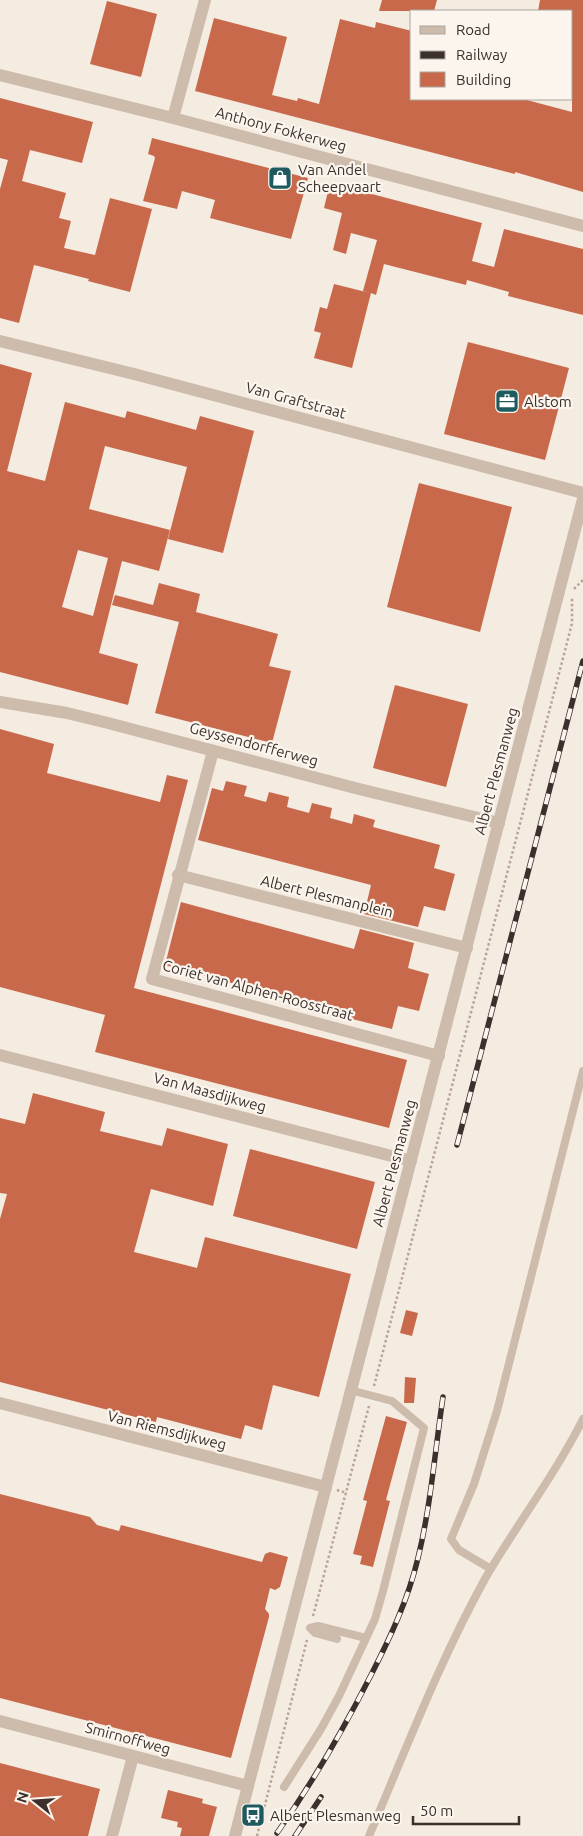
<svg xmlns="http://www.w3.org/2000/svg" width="583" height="1836" font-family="Ubuntu,sans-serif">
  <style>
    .building { fill: #c8694b; fill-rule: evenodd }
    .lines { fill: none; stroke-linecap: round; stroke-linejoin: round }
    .path { stroke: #b9a596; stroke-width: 2.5; stroke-dasharray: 2.5 2.5; stroke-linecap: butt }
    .service { stroke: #cdbbac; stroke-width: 8 }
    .minor { stroke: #cdbbac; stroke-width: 12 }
    .tertiary { stroke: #cdbbac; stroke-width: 12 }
    .rail-casing { stroke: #3b302b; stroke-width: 5.5 }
    .rail { stroke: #fbf5ee; stroke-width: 4; stroke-dasharray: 11; stroke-linecap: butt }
    .labels { text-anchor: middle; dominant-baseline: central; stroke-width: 4.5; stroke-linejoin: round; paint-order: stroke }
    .street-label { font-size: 15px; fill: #3b302b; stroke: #fbf5ee }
    .poi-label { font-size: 15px; fill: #3b302b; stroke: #fbf5ee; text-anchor: start }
  </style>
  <rect width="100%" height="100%" fill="#f4ebe1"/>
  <path class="building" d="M382,0H437L434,11H379Z
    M540,0H583V192L515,172V174L195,91L214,18L287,37L272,95L297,101L298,98L319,104L340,19L375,28L376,22L412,31V99H523L572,112V11H538Z
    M107,1L157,14L141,77L90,64Z
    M0,98L93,122L82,163L30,150L22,181L66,193L59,218L71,221L64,248L95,255L110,198L152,209L130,292L88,281L89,279L34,265L19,323L0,318V189L8,160L0,158Z
    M152,138L308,178L291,239L210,218L215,200L182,191L177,209L143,201L155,158L154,156L148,154Z
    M330,183L482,223L472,261L494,267L504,229L583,249V315L508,296L509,292L467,280L466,285L384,264L376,295L371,293L352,368L314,358L321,333L314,331L320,307L327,309L334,284L370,293L363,291L377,240L351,233L346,254L333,250L342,213L324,208Z
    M468,342L569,368L545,460L444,434Z
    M0,364L32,373L7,471L45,481L65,402L125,418L127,411L196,430L200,416L254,431L223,553L168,539L187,467L105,446L89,509L170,530L159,571L122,561L99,653L138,664L128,705L0,672ZM78,550L108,558L93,616L62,607Z
    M419,483L512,507L480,632L387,607Z
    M159,583L200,594L196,612L278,634L269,666L291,671L272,743L155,713L179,622L112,605L115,595L153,605Z
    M395,685L468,704L446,787L373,768Z
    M0,729L54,744L47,773L160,802L167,775L188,780L134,988L407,1060L389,1128L95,1052L105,1015L0,987Z
    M226,781L247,786L244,796L266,802L269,792L289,797L287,807L309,813L312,803L332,808L330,818L352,824L354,814L375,820L373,827L440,845L434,868L455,874L445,911L424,906L418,927L364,914L371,885L198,840L212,788L223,791Z
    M181,902L354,949L360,929L414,943L408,968L429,974L419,1011L398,1006L392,1029L336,1015L337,1012L165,965Z
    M33,1093L105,1112L100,1131L162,1146L167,1128L228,1144L213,1206L151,1189L134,1252L197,1268L205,1237L351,1274L319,1397L273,1385L262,1430L245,1425L241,1439L157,1417L156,1422L147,1420L0,1382V1219L7,1194L0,1193V1118L25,1124Z
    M250,1149L375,1182L357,1249L233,1216Z
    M406,1310L418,1313L412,1336L400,1333Z
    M405,1377L416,1378L414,1403H404Z
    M386,1416L407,1422L386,1500L390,1501L373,1567L360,1564L362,1556L353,1554L367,1501L363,1500Z
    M0,1494L90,1517L97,1525L119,1531L121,1525L262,1562L265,1554L270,1552L288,1557L280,1587L275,1590L270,1588L265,1609L269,1614V1617L231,1758L0,1698Z
    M0,1763L100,1789L88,1836H0Z
    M168,1790L203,1799L202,1803L217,1807L209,1836H180L182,1828L177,1827L178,1822L161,1818Z"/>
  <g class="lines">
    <path class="path" d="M574,589L583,580
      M374,1386L569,635L572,623V597
      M337,1490L347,1493
      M313,1616L369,1406
      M257,1836L307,1640"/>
    <path class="service" d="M491,1569L459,1550L451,1539L474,1484L497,1411L583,1071
      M337,1639L315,1633L310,1628L318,1626L366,1638
      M284,1787L321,1729L339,1696L375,1619L383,1591L424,1428L392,1401L350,1390
      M369,1836C406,1749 440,1660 486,1577C517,1524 555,1475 583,1419"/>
    <path class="minor" d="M0,75L173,118L583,226
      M173,118L205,0
      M0,341L134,374L583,493
      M0,702L67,713L108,723L355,788L499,823
      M213,751L152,979L439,1056
      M178,875L467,948
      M0,1055L411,1161
      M0,1403L326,1487
      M0,1721L248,1786
      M112,1836L133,1756"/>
    <path class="tertiary" d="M235,1836L583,499"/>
    <g class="rail-casing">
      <path id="rail" d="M457,1145L583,661
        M277,1833C313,1782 342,1732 370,1677C390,1638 408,1600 418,1558C431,1505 435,1450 443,1397
        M295,1836L321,1797"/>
    </g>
    <use href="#rail" class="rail"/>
  </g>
  <defs>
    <g id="shop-square" transform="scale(1.25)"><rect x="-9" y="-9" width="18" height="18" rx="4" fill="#1f5a5e" stroke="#fbf5ee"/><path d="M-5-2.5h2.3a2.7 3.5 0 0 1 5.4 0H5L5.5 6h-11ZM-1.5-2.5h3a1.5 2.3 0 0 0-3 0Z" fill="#fff"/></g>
    <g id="office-square" transform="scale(1.25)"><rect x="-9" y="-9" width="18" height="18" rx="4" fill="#1f5a5e" stroke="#fbf5ee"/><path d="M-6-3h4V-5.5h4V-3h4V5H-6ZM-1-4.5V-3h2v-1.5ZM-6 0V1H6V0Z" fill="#fff"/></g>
    <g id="bus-square" transform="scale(1.25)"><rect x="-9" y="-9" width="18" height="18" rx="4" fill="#1f5a5e" stroke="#fbf5ee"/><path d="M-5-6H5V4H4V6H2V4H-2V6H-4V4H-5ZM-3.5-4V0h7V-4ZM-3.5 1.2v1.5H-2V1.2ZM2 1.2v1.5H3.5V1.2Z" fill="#fff"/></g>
  </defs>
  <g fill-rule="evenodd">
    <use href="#shop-square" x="280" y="178"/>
    <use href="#office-square" x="507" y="401"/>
    <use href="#bus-square" x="253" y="1815"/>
  </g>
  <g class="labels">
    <g class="street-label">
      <text transform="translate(281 129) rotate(15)">Anthony Fokkerweg</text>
      <text transform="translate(296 400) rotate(15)">Van Graftstraat</text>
      <text transform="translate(254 744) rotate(15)">Geyssendorfferweg</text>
      <text transform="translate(496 771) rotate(-75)">Albert Plesmanweg</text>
      <text transform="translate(327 896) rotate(14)">Albert Plesmanplein</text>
      <text transform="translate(258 990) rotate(15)">Coriet van Alphen-Roosstraat</text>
      <text transform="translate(210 1092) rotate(15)">Van Maasdijkweg</text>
      <text transform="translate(394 1163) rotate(-75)">Albert Plesmanweg</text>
      <text transform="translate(167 1430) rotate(14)">Van Riemsdijkweg</text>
      <text transform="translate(128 1738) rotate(15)">Smirnoffweg</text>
    </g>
    <g class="poi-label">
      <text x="298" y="169">Van Andel<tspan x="298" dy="17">Scheepvaart</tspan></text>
      <text x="524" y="401">Alstom</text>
      <text x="270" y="1815">Albert Plesmanweg</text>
    </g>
  </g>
  <rect x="410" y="10" width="162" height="90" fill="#fbf5ee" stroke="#aea6a0"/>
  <rect x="420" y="26" width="25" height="8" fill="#cdbbac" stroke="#aea6a0"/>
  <text x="456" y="35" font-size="15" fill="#3b302b">Road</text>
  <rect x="420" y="51" width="25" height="8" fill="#3b302b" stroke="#aea6a0"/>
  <text x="456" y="60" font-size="15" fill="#3b302b">Railway</text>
  <rect x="420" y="72" width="25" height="15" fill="#c8694b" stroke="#aea6a0"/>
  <text x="456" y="85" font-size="15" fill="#3b302b">Building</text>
  <g transform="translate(35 1801) rotate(287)" stroke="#fbf5ee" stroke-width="4" paint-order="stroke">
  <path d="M0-4L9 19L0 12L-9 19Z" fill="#3b302b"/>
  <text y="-8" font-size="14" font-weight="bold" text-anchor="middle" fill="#3b302b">N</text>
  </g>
  <path d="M413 1816v8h106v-8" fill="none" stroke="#3b302b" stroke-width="2.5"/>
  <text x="420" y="1816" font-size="15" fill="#3b302b" stroke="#fbf5ee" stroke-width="4" paint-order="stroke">50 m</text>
</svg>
